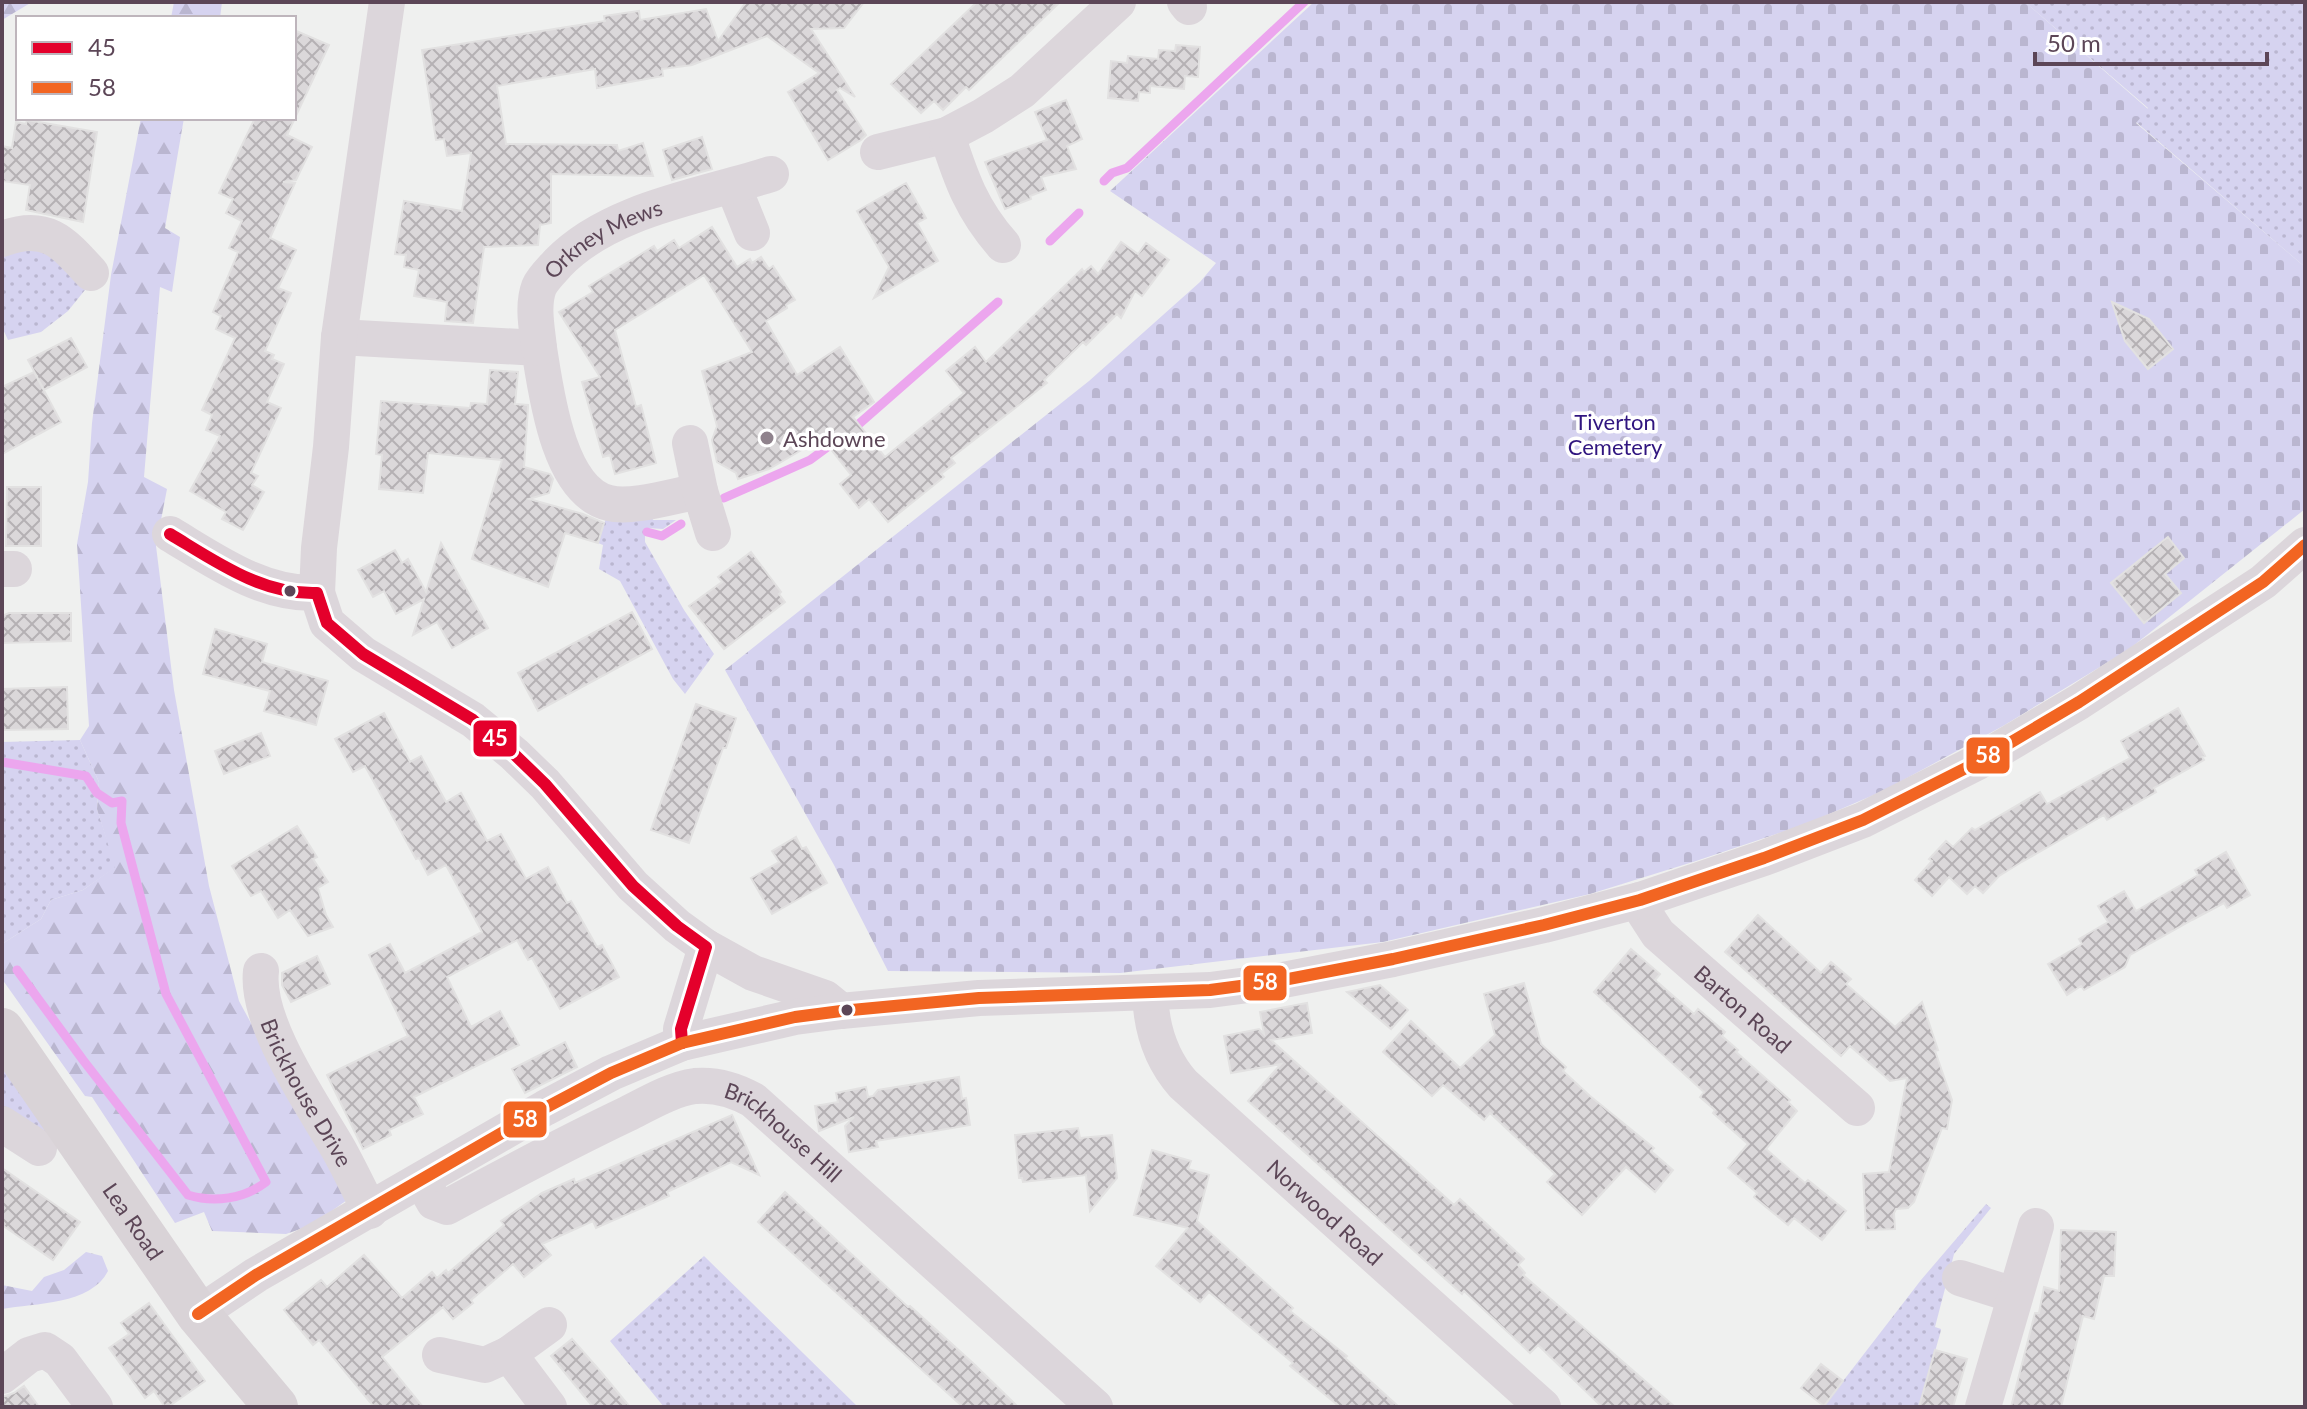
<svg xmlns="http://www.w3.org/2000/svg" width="2307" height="1409" font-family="Lato,sans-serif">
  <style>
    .green { fill: url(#green-dots) }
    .forest { fill: url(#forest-firs) }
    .cemetery { fill: url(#cemetery-stones) }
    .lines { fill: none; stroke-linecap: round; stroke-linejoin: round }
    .stream { stroke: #eca6ee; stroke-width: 9 }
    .building { fill: url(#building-cross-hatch); stroke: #e2e1e1; stroke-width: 2 }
    .street { stroke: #dcd6db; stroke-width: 36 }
    .secondary { stroke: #d9d3d7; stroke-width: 44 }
    .bus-1-casing { stroke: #fff; stroke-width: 18 }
    .bus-2-casing { stroke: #fff; stroke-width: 18 }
    .bus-1 { stroke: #e4002b; stroke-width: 12 }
    .bus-2 { stroke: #f26522; stroke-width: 12 }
    .poi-dot { fill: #8f828c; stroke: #fff; stroke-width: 3 }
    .bus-dot { fill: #5c4657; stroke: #fff; stroke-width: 3 }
    .labels { text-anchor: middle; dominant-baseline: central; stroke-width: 7; stroke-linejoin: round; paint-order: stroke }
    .street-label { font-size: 22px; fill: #5c4657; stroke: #fff }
    .park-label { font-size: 22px; fill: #30157f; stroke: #fff }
    .poi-label { font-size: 22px; fill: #5c4657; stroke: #fff; text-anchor: start }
    .line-badge { stroke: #fff; stroke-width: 3 }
    .badge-label { font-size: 22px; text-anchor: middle; font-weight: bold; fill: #fff }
  </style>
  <defs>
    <pattern id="green-dots" width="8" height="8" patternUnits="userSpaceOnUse" patternTransform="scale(2)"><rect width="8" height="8" fill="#d6d3f0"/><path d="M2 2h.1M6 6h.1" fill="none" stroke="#bab6d0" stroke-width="1.8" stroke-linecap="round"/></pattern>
    <pattern id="forest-firs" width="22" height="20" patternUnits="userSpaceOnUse" patternTransform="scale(2)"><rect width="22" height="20" fill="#d6d3f0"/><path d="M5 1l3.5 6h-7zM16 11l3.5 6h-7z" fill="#bab6d0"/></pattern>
    <pattern id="cemetery-stones" width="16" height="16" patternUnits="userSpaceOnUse" patternTransform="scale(2)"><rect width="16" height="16" fill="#d6d3f0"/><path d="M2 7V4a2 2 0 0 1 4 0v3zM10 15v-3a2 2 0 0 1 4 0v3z" fill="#bab6d0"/></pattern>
    <pattern id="building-cross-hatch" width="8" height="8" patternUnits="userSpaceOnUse" patternTransform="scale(2)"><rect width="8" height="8" fill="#dbd8da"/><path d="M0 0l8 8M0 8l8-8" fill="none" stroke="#b5b1b4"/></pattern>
  </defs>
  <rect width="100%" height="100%" fill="#eff0ef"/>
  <path class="green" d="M2025,2H2305V267L2136,122L2148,108Z
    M41,248L89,285L68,311L41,332L8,340L2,327V258L15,249Z
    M651,512L653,520H676L663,529L648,528L645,531V542L684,610L714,654L685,694L673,679L620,581L599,569L603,545L598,543L607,515Z
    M80,740L99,782L97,809L116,867L83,890L51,900L41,919L2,944V742Z
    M2,1063L50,1135L2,1112Z
    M1986,1204L1991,1208L1954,1254L1935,1327L1941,1329L1940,1334L1919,1407H1823L1921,1280Z
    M704,1256L858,1407H664L610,1341Z"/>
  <path class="forest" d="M2,2H32L2,20Z
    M174,2H222L220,18H171Z
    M141,118H184L165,228L180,237L172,292L160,287L144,477L167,489L156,546L174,690L209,886L239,1001L347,1200L312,1225L286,1234L212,1231L204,1212L175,1223L92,1097L85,1096L2,979V944L41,919L51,900L83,890L115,867L97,809L99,782L80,740L89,726L77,544L88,482L92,423L111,275Z
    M86,1252L102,1256L108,1271C91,1305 35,1303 2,1309V1285L32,1291L44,1277L64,1270Z"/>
  <path class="cemetery" d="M1314,2H2025L2148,109L2136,123L2305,267V509L2128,650L2003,726L1883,791L1806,824L1696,861L1590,894L1383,942L1120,973L888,971L834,865L725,670L1089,381L1200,282L1216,263L1110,191Z"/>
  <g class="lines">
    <path class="stream" d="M1104,181L1112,173L1127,168L1304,2
      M1050,241L1079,213
      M852,430L998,302
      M724,498L810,460L829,446
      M647,532L662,536L681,524
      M2,762L86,776L97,793L112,803L122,801L121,823L166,994L266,1182C244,1199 214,1203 188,1195L83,1060L17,970"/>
  </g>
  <path class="building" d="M746,2H864L844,28L811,29L855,97L840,88L837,90L866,135L861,140L828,160L788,92L819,73L767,36L692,65L662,69L663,76L597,88L595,69L497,86L506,144L617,145L618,151L643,143L653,176L551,174V223L540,225L538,245L484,247L473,323L445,321L447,302L414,296L419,270L404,267L406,255L395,254L404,201L462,211L471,153L447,156L444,139L436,140L422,50L605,21L604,16L639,11L640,20L706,9L718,41Z
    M977,2H1060L969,90L966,87L943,110L934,101L921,113L891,84Z
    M294,30L329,45L287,135L312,147L296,180L283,182L295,183L270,238L296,250L278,288L291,293L265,351L274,355L272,359L284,364L267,402L281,408L251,473L258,476L252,485L264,492L243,530L222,519L226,512L190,491L220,436L206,430L212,415L202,410L235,338L216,329L221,316L213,312L235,260L238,252L229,248L242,221L226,213L233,199L219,193L255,118H294Z
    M1176,45L1200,47L1198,77L1185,76L1184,89L1150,86V93L1139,92L1138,101L1108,98L1111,61L1127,63L1128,56L1158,59L1159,50L1175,51Z
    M1066,100L1082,139L1067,146L1076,169L1041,177L1046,190L1030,196L1031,199L1005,209L985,162L1047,140L1035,112Z
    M27,120L97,132L83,222L26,210L30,185L2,181V146L12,148L16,122L26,124Z
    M702,137L712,169L672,180L663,150Z
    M906,183L926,218L917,223L938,261L874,298L889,267L857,211Z
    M712,227L737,267L750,259L752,263L761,257L769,269L773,266L795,300L786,305L787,308L766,321L797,375L840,347L874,402L853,417L885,457L964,393L946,371L975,347L986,362L1082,269L1084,272L1091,266L1098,274L1121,242L1138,254L1146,243L1169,260L1142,296L1135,291L1121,318L1117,314L1086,345L1083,342L1044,380L1047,383L951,458L955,463L941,474L944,477L888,522L869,499L859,508L840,484L851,475L822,438L769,469L738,479L736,473L717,462L712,440L717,426L702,371L752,352L704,275L615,330L636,407L641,405L656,463L615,474L610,455L603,457L582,382L600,377L559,312L593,292L589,286L654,246L657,251L674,240L679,248Z
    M2112,302L2149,319L2173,349L2148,369L2125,341Z
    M71,338L87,367L44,390L28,360Z
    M490,370L518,372L515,404L528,405V408L524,467L550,474L553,479L549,493L529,499L583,514L604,523L598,543L565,533L548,587L472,559L502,460L428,453L423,493L379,489L382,455L376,454L381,401L470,408L471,403L487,404Z
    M34,372L61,422L2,454V387Z
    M7,487H41V546H6Z
    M2168,537L2184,558L2165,574L2181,593L2144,623L2111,583Z
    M441,543L488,628L452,648L437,622L413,635L424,599L396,614L384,591L373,597L358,570L395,550L402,563L408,559L426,592Z
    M751,552L781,592L779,594L785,602L724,649L689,606L722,582L718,577Z
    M632,612L652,649L538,711L518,673Z
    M9,613H71V641L2,643V616Z
    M215,629L267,644L262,662L328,681L316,725L264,711L270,691L203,674Z
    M67,687L68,729L2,730V689Z
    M696,704L736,718L726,748H723L689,843L651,830Z
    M2178,708L2205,756L2202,757L2204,760L2154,788L2156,792L2107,820L2104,815L2020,863L1999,876L1983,893L1975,886L1967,894L1949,877L1932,896L1915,880L1932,861L1929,859L1946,841L1953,847L1972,828L1975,830L2040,792L2047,804L2130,758L2121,741Z
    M384,713L410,762L421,756L446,802L461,793L487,841L501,834L526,879L548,867L567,903L571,901L597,947L602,945L619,977L560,1009L532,958L528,960L517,940L447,977L471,1027L500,1011L519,1045L414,1097L423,1114L389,1130L391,1135L363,1149L327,1075L408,1036L369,955L390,944L405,973L482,932L446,865L428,875L419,858L416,859L365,766L353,772L335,739Z
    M261,733L270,756L224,774L215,751Z
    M297,826L317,857L313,859L328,882L318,888L326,915L333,927L308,936L290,910L278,918L261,891L251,896L232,866Z
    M796,837L802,849L806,847L827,883L772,914L751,878L779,862L772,851Z
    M2226,852L2250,895L2227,908L2224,903L2192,920L2130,955L2125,967L2084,990L2081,986L2067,995L2048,964L2082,944L2079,939L2108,922L2098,906L2124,891L2136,911L2198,875L2195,870Z
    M1758,915L1821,973L1831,962L1851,979L1846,984L1895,1027L1922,1002L1938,1050L1935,1051L1952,1100L1947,1129L1942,1128L1914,1202L1908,1208L1896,1209L1894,1213L1895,1229L1866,1230L1863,1174L1889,1172L1907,1078L1890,1081L1850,1046L1841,1056L1725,952Z
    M1631,949L1660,974L1655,980L1694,1014L1698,1009L1725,1032L1722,1036L1738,1050L1736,1052L1790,1100L1788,1102L1797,1111L1766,1149L1805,1183L1808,1180L1846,1211L1822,1240L1794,1218L1788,1225L1754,1197L1757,1193L1728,1168L1748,1144L1713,1113L1715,1110L1700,1097L1704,1092L1594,992Z
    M317,956L330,984L291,1002L282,985V973Z
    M1524,983L1541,1044L1566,1067L1563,1071L1590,1096L1654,1148L1651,1151L1673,1170L1655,1192L1626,1167L1582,1215L1547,1182L1555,1174L1490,1113L1484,1120L1443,1085L1432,1096L1383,1052L1411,1021L1460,1068L1495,1035L1484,994Z
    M1380,985L1408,1010L1391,1029L1347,992Z
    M1307,1003L1312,1033L1271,1040L1454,1205L1460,1199L1524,1259L1518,1265L1525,1273L1523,1275L1675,1407H1602L1538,1345L1530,1353L1464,1291L1462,1294L1248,1101L1281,1064L1231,1073L1224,1036L1259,1029L1264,1034L1260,1012Z
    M565,1042L577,1067L525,1093L512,1069Z
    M959,1077L962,1099L966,1098L970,1125L876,1141L878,1147L849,1152L845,1126L854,1117L819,1131L815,1106L838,1102L836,1093L866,1087L868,1097L873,1096L878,1090Z
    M732,1115L759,1175L731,1162L667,1192L669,1196L596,1228L593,1221L542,1244L551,1255L524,1277L513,1264L471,1300L473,1303L453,1319L443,1307L382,1357L423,1407H374L319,1340L313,1345L284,1310L321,1280L327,1287L364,1255L402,1298L432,1272L437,1278L446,1270L448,1273L504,1225L501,1221L542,1193L574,1179L575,1183Z
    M1078,1128L1080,1138L1112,1135L1117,1178L1090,1211L1086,1175L1023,1182L1022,1178H1019L1015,1135Z
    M1152,1150L1191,1161L1188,1169L1209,1175L1197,1221L1293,1308L1290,1311L1347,1356L1345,1358L1399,1407H1340L1290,1366L1293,1363L1209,1292L1200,1302L1156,1266L1188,1228L1134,1215Z
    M2,1168L80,1222L53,1260L2,1225Z
    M785,1192L908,1307L910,1306L974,1364L1018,1407H963L758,1222Z
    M2061,1230L2116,1232L2114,1276H2104L2094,1319L2083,1316L2061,1407H2011L2035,1313H2039L2044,1287L2059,1291Z
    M149,1303L205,1381L168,1407H165L154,1391L145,1398L109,1348L129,1334L121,1323Z
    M572,1339L601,1372L630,1407H593L551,1356Z
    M1935,1350L1967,1359L1953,1407H1919Z
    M1821,1364L1843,1381L1824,1406L1801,1388Z
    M24,1386L39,1407H2V1397L14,1393Z"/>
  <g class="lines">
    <g class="street">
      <path d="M1185,2L1189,7"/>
      <path d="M878,152L947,135"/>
      <path d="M733,186L752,233"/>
      <path d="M2,239C46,222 63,242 91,273"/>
      <path d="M1003,245C972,210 961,179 947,135L983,116L1022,91L1118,2"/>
      <path d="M339,337L539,348C546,392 558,491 609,503C632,509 676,495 700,491"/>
      <path id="s1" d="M539,348C537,328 532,306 539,287C543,278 552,270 558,263C610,209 703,196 771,174"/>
      <path d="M690,443L700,491L713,533"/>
      <path d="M170,534C215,561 262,595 317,593L327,623L363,654L473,720L514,754L545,784L633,886L677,926L706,947L681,1029L682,1043"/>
      <path d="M2,569H14"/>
      <path d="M317,593L319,548L331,447L339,337L387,2"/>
      <path id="s2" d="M1640,900L1645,914L1658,934L1857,1108"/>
      <path d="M706,947L753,973L825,998L841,1011"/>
      <path id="s3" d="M261,971C255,1023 313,1105 339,1150C350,1170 360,1191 370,1211"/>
      <path id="s4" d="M1150,993C1151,1027 1160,1058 1183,1084L1543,1407"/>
      <path d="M2,1124L39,1148"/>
      <path id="s5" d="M422,1181L434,1202L447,1207C506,1175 566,1143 627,1114C647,1104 672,1089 695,1086C716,1084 735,1090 753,1100L1095,1407"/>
      <path d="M1960,1278L2014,1295"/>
      <path d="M198,1314L256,1275L545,1108L611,1073L682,1043L795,1017L841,1011L979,998L1210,990L1278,981L1393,959L1544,925L1640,900L1764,858L1863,820L1976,763L2079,702L2263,582L2305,545"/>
      <path d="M440,1355L485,1365L509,1354"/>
      <path d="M2,1376L29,1355L45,1350L60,1360L95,1407"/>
      <path d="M549,1407L509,1354L549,1325"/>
      <path d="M1983,1407L2036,1226"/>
    </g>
    <path class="secondary" id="s6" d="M2,1030L198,1314L276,1407"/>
    <g class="bus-1-casing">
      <path id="bus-1" d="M170,534C215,561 262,595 317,593L327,623L363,654L473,720L514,754L545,784L633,886L677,926L706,947L681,1029L682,1043"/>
    </g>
    <g class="bus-2-casing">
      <path id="bus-2" d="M198,1314L256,1275L545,1108L611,1073L682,1043L795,1017L841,1011L979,998L1210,990L1278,981L1393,959L1544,925L1640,900L1764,858L1863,820L1976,763L2079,702L2263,582L2305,545"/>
    </g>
    <use href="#bus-1" class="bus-1"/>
    <use href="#bus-2" class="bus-2"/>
  </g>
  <circle class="poi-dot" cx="767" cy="438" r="8"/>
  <g class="bus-dot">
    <circle cx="290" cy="591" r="7"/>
    <circle cx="847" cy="1010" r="7"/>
  </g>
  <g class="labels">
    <g class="street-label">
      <text stroke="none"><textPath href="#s1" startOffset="144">Orkney Mews</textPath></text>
      <text stroke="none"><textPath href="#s2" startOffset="152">Barton Road</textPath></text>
      <text stroke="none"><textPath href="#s3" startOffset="132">Brickhouse Drive</textPath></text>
      <text stroke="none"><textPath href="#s5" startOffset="418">Brickhouse Hill</textPath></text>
      <text stroke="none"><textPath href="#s4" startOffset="290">Norwood Road</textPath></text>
      <text stroke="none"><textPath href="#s6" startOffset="232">Lea Road</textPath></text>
    </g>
    <g class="park-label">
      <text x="1615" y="421">Tiverton<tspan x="1615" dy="25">Cemetery</tspan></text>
    </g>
    <g class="poi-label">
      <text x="783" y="438">Ashdowne</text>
    </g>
  </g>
  <g class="line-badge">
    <rect x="472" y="719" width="46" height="39" rx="8" fill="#e4002b"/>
    <rect x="1965" y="736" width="46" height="39" rx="8" fill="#f26522"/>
    <rect x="1242" y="964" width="46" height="38" rx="8" fill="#f26522"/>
    <rect x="502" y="1100" width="46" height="39" rx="8" fill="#f26522"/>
  </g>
  <g class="badge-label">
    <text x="495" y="746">45</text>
    <text x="1988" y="763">58</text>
    <text x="1265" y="990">58</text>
    <text x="525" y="1127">58</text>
  </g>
  <rect width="2307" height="1409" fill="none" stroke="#5c4657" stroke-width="8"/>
  <rect x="16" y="16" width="280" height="104" fill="#ffffff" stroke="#beb5bc" stroke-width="2"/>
  <rect x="32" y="42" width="40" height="12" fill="#e4002b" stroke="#beb5bc" stroke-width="2"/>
  <text x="88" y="56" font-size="24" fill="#5c4657">45</text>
  <rect x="32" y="82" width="40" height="12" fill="#f26522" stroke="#beb5bc" stroke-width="2"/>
  <text x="88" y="96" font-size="24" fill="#5c4657">58</text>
  <path d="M2035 52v12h232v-12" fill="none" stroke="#5c4657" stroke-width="4"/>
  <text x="2047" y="52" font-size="24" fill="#5c4657" stroke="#ffffff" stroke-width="6" paint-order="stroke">50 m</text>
</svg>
